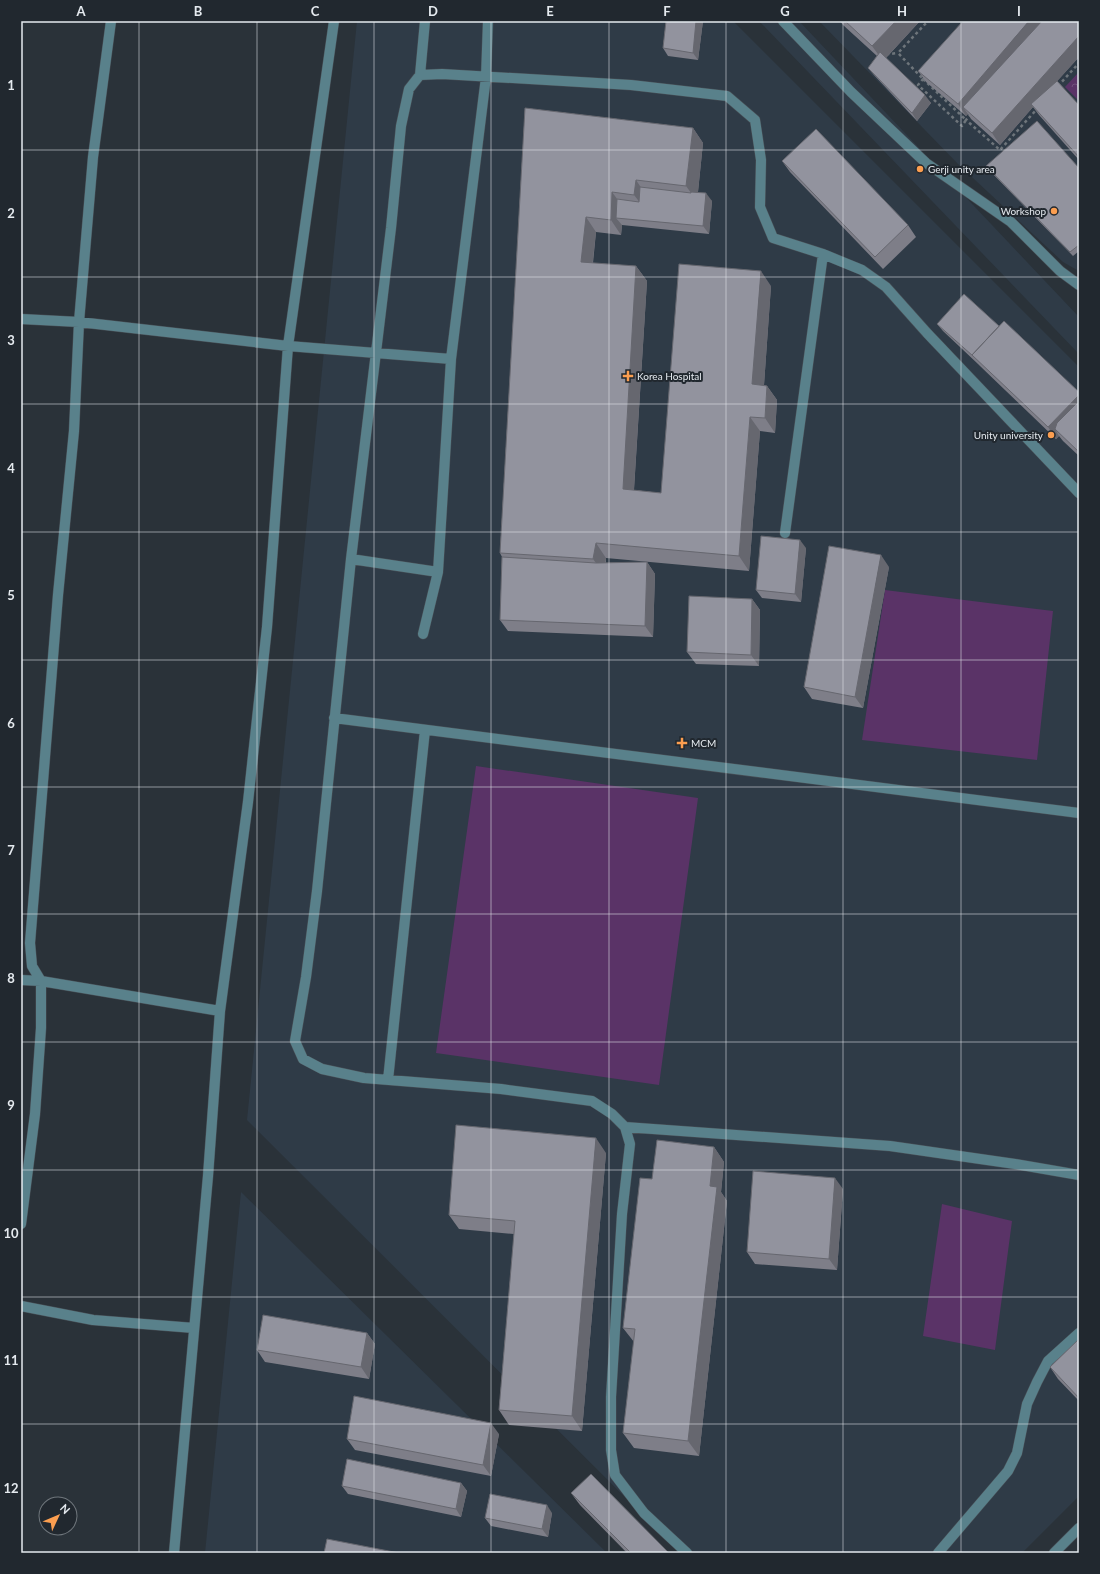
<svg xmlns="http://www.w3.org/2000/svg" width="1100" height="1574" font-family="Lato,sans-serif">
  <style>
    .built { fill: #2f3b47 }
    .park { fill: url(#park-crowns) }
    .pitch { fill: #5a3367 }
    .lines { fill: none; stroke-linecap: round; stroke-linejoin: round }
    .minor-casing { stroke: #484f56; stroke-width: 11 }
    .path { stroke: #6e757b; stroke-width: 2.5; stroke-dasharray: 3 3; stroke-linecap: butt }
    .minor { stroke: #59818b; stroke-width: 10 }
    .wall { fill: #7e7e88 }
    .shaded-wall { fill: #66676f }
    .building { fill: #92939e; stroke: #66676f }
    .grid { fill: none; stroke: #e5eaef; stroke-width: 1; stroke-opacity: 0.55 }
    .poi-dot { fill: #fb9e50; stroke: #21282f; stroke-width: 1.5 }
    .labels { text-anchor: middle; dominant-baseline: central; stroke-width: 4; stroke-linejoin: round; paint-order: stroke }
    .poi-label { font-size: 10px; fill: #e5eaef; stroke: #21282f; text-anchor: start }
    .neatline { fill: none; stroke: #e5eaef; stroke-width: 1.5 }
    .grid-label { font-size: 13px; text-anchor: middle; font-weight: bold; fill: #e5eaef }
  </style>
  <defs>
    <pattern id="park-crowns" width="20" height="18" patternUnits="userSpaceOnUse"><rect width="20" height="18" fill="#5a3367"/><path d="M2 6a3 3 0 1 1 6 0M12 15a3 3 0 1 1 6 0" fill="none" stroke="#72517d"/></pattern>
  </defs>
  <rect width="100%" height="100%" fill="#2a3239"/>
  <path class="built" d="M357,21H733L1079,367V1496L1022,1553H681L247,1120Z
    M759,21H799L1079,317V354Z
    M819,21H1079V269L1077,270L1063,262L959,165Z
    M241,1192L607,1553H205Z"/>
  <path class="park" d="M1079,72V101L1065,87Z"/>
  <path class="pitch" d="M885,590L1053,611L1037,760L862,740Z
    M476,766L698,798L659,1085L436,1053Z
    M942,1204L1012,1221L995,1350L923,1336Z"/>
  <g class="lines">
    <g class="minor-casing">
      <path id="minor" d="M783,21L851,92L926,163L1011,222L1060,271L1079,285
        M420,75L425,21
        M21,319L79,322L288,346L451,359
        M785,533L823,254
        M351,559L438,572
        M423,634L438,572L451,359L486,77L488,21
        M334,718L1079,813
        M21,980L41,981L220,1011
        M388,1080L425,730
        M625,1127L890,1146L1015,1164L1079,1175
        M21,1224L35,1114L41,1028V981L32,966L30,943L58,595L74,431L79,322L93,157L111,21
        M21,1306L93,1320L194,1328
        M174,1553L208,1176L220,1011L248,802L267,627L288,346L334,21
        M687,1553L644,1513L615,1475L611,1450V1397L622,1214L630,1144L625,1127L612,1114L592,1101L501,1089L364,1078L322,1069L303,1059L295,1041L306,977L317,891L351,559L391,228L401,126L409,89L420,75L442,74L631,85L727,96L755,120L761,160L760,207L773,238L823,254L862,270L886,287L927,333L1079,493
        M938,1553L1008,1471L1017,1453L1027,1404L1037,1382L1048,1361L1079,1333
        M1054,1553L1079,1528"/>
    </g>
    <path class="path" d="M887,52L889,54L898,53
      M926,76L923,79L898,53L928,21
      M923,79L966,120L962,126L918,85Z
      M1058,86L1079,63
      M971,114L966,120L1000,150L1037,109"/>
    <use href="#minor" class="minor"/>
  </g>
  <path class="wall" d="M666,21H703L698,60L668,56L663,48Z
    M840,21H920L886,58L931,103L917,121L874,75L868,68L877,56L843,25Z
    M1079,21V57L1057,81L1079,105V160L1039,115L1033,107L1000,145L971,119L968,114L966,116L926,82L918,71Z
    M525,108L693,128L703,143L698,192L712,201L709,234L622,225L621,235L596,232L593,263L636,266L647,281L634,490L661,493L771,286L764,385L767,386L777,400L775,433L760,431L749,571L606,558V563L647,562L655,574L653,637L508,631L500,620L502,557L500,553Z
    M782,161L908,225L916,237L883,269L790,172Z
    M986,166L1079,168V251L1073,256L989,170Z
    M937,324L999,326L1079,392V456L1063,441L1059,436L1056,439L980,366L978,364L943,331Z
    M806,548L801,602L762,598L756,590Z
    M889,567L863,708L812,699L804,687Z
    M752,599L760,610L759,666L696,664L687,652Z
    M714,1147L724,1162L721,1192L727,1201L699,1456L634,1448L623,1433L634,1342L623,1328L652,1179Z
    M606,1153L582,1431L509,1425L499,1410L514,1234L459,1229L449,1215Z
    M843,1189L837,1270L755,1264L747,1252Z
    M367,1333L375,1344L369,1379L265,1362L257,1350Z
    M1079,1339V1401L1058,1379L1050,1367Z
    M499,1434L491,1476L355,1450L347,1439Z
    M461,1483L467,1491L461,1517L348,1494L342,1486Z
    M571,1493L669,1553H627L580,1505Z
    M552,1513L548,1537L491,1526L485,1518Z"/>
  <path class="shaded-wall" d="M696,21H703L698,60L693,53Z
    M896,21H920L883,61L872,46Z
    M1029,21H1047L963,107L968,114L966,116L958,104Z
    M1079,36V57L1034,107L1031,104L1033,107L1000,145L992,133Z
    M925,95L931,103L917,121L912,113Z
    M693,128L703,143L697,201L686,186Z
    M636,180L646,195L645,209L634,195Z
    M612,192L623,207L616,218L622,225L621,235L611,220Z
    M706,193L712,201L709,234L703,226Z
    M586,217L596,232L591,277L581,262Z
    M636,266L647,281L633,504L623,489Z
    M761,271L771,286L763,399L752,384Z
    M767,386L777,400L775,433L765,418Z
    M1079,395V415L1055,429L1059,436L1056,439L1048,427Z
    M750,417L760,431L749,571L739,556Z
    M800,540L806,548L801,602L795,594Z
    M596,543L606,558L604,574L593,559Z
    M881,555L889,567L863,708L855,697Z
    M647,562L655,574L653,637L645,626Z
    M752,599L760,610L759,666L751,655Z
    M596,1138L606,1153L582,1431L572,1416Z
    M714,1147L724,1162L721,1192L727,1201L699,1456L688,1441L710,1186Z
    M835,1178L843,1189L837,1270L829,1259Z
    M367,1333L375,1344L369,1379L361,1367Z
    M491,1423L499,1434L491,1476L483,1465Z
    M461,1483L467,1491L461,1517L456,1509Z
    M547,1505L552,1513L548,1537L542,1529Z"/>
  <path class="building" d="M666,21H696L693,53L663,48Z
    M845,21H896L872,46Z
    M963,21H1029L958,104L918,71Z
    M1042,21H1079V36L992,133L963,107Z
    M880,52L925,95L912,113L868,68Z
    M1057,81L1079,105V157L1031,104Z
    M525,108L693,128L686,186L636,180L634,195L612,192L611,220L586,217L581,262L636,266L623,489L661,493L679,264L761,271L752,384L767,386L765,418L750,417L739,556L596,543L593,559L500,553Z
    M1037,121L1079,168V245L1070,252L986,166Z
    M816,129L908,225L875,257L782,161Z
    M640,187L691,193V192L706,193L703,226L616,218L617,199L639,202Z
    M964,294L999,326L972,355L973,356L937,324Z
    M1004,321L1079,392V395L1048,427L972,355Z
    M1079,401V452L1055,429L1057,423Z
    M761,536L800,540L795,594L756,590Z
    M829,546L881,555L855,697L804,687Z
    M502,557L596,563L647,562L645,626L500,620Z
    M689,596L752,599L751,655L687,652Z
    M456,1125L596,1138L572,1416L499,1410L515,1221L449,1215Z
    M657,1140L714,1147L710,1186L717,1187L688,1441L623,1433L635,1329L623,1328L640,1178L652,1179Z
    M753,1171L835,1178L829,1259L747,1252Z
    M263,1315L367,1333L361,1367L257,1350Z
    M1079,1339V1398L1050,1367Z
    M354,1396L491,1423L483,1465L347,1439Z
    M347,1459L461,1483L456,1509L342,1486Z
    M591,1474L669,1553H631L571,1493Z
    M490,1494L547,1505L542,1529L485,1518Z
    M327,1539L399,1553H324Z"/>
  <path class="grid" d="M139,21V1553M257,21V1553M374,21V1553M491,21V1553M609,21V1553M726,21V1553M843,21V1553M961,21V1553M21,150H1079M21,277H1079M21,404H1079M21,532H1079M21,660H1079M21,787H1079M21,914H1079M21,1042H1079M21,1170H1079M21,1297H1079M21,1424H1079"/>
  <g class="poi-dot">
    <circle cx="920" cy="169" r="4"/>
    <circle cx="1054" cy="211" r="4"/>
    <path d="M626 370h4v4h4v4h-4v4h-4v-4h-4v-4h4z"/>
    <circle cx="1051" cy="435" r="4"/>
    <path d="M680 737h4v4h4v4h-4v4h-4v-4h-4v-4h4z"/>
  </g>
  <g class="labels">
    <g class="poi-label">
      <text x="928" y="169">Gerji unity area</text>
      <text x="1046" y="211" text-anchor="end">Workshop</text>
      <text x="637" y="376">Korea Hospital</text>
      <text x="1043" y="435" text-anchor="end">Unity university</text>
      <text x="691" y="743">MCM</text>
    </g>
  </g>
  <rect width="1100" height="1574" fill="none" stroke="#21282f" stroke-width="44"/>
  <g transform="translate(58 1516) rotate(46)"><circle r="19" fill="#21282f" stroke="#6f767c"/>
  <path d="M0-3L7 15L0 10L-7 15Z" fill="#fb9e50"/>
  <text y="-6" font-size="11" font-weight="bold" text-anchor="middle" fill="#e5eaef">N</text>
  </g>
  <rect x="22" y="22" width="1056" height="1530" class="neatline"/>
  <g class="grid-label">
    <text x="81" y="16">A</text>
    <text x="198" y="16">B</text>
    <text x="315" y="16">C</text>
    <text x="433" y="16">D</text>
    <text x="550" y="16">E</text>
    <text x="667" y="16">F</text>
    <text x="785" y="16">G</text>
    <text x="902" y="16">H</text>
    <text x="1019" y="16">I</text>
    <text x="11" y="90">1</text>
    <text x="11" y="218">2</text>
    <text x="11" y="345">3</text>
    <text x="11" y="473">4</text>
    <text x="11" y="600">5</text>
    <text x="11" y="728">6</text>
    <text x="11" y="855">7</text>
    <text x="11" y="983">8</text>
    <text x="11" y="1110">9</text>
    <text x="11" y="1238">10</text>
    <text x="11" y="1365">11</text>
    <text x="11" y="1493">12</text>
  </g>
</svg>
